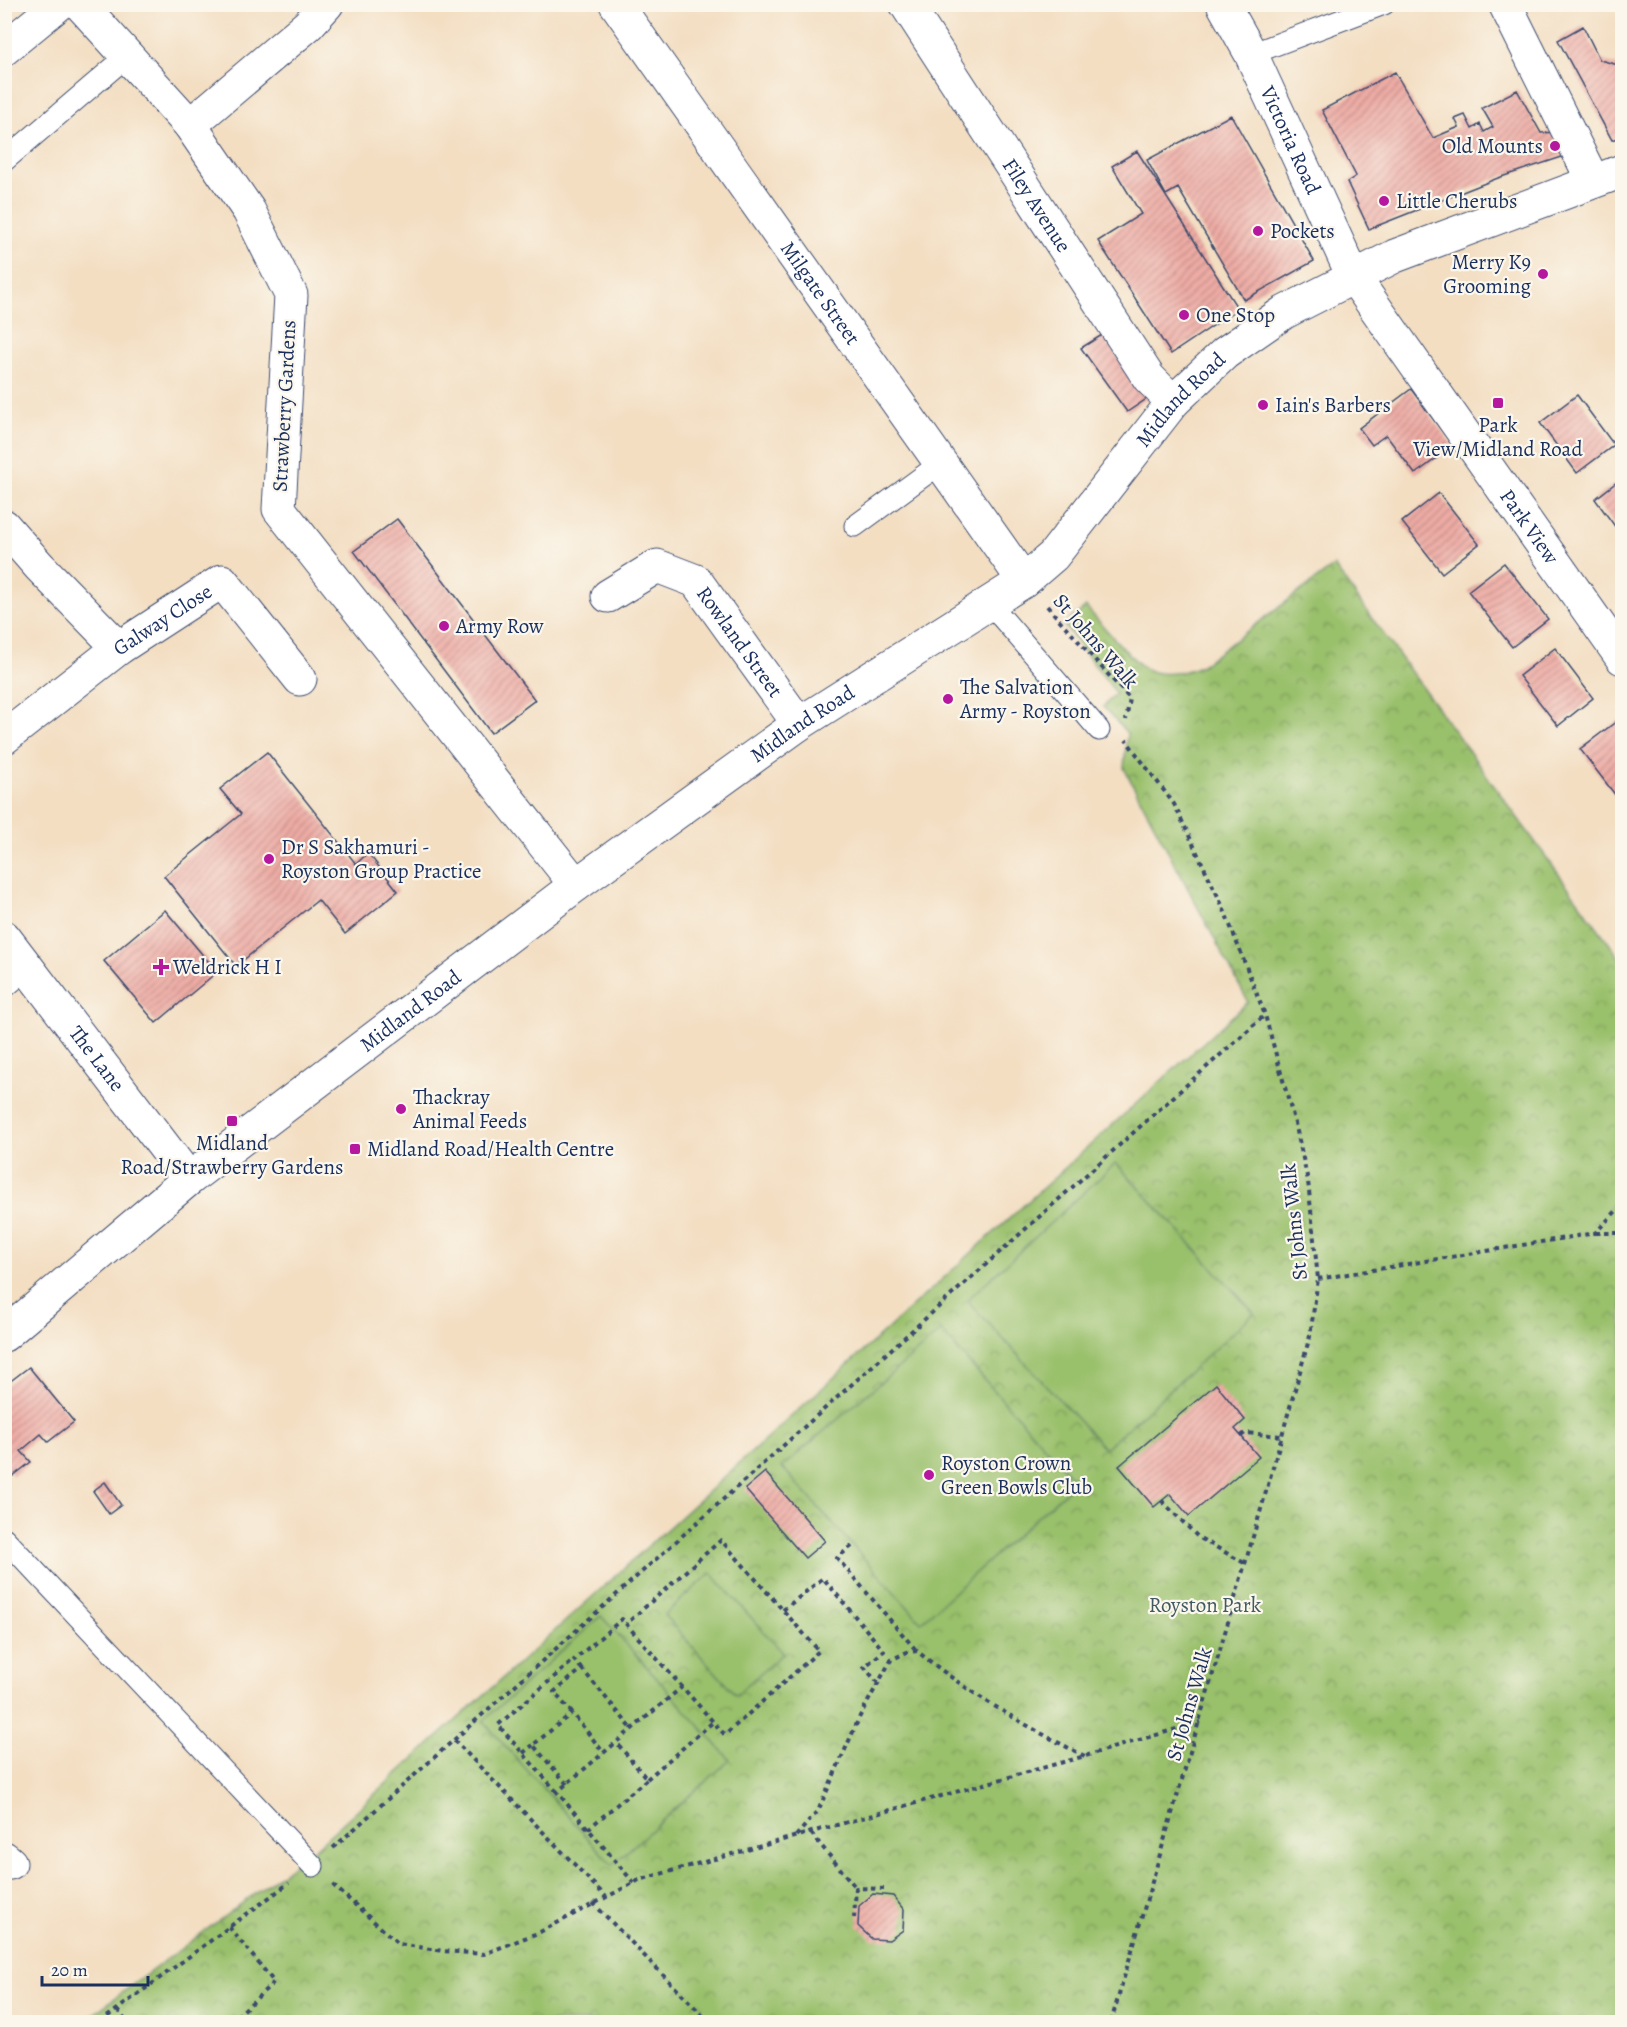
<svg xmlns="http://www.w3.org/2000/svg" width="1627" height="2027" font-family="Alegreya,serif">
  <style>
    .park { fill: url(#park-crowns); stroke: #5a7864; stroke-width: 1.5 }
    .garden { fill: #99c06b; stroke: #5a7864; stroke-width: 1.5 }
    .building { fill: url(#building-hatch) }
    .lines { fill: none; stroke-linecap: round; stroke-linejoin: round }
    .lane-casing { stroke: #3b496d; stroke-width: 23 }
    .street-casing { stroke: #3b496d; stroke-width: 35 }
    .secondary-casing { stroke: #3b496d; stroke-width: 35 }
    .path { stroke: #3b496d; stroke-width: 4; stroke-dasharray: 4.5 4.5; stroke-linecap: butt }
    .lane { stroke: #fff; stroke-width: 21 }
    .street { stroke: #fff; stroke-width: 33 }
    .secondary { stroke: #fff; stroke-width: 33 }
    .poi-dot { fill: #b5179e; stroke: #fbf7ec; stroke-width: 2 }
    .labels { text-anchor: middle; dominant-baseline: central; stroke-width: 4.5; stroke-linejoin: round; paint-order: stroke }
    .street-label { font-size: 21px; fill: #1b2f5e; stroke: #fbf7ec }
    .poi-label { font-size: 21px; fill: #1b2f5e; stroke: #fbf7ec; text-anchor: start }
    .park-label { font-size: 21px; fill: #415a62; stroke: #fbf7ec }
  </style>
  <defs>
    <pattern id="park-crowns" width="20" height="18" patternUnits="userSpaceOnUse" patternTransform="scale(1.5)"><rect width="20" height="18" fill="#99c06b"/><path d="M2 6a3 3 0 1 1 6 0M12 15a3 3 0 1 1 6 0" fill="none" stroke="#7c9c5b"/></pattern>
    <pattern id="building-hatch" width="6" height="6" patternUnits="userSpaceOnUse" patternTransform="scale(1.5)"><rect width="6" height="6" fill="#eeaca4"/><path d="M-1 1l2-2M0 6l6-6M5 7l2-2" fill="none" stroke="#c08c89"/></pattern>
  </defs>
  <rect width="100%" height="100%" fill="#fbf7ec"/>
  <filter id="ink" filterUnits="userSpaceOnUse"><feTurbulence type="fractalNoise" baseFrequency=".0167" numOctaves="2"/><feDisplacementMap in="SourceGraphic" scale="12" xChannelSelector="R" yChannelSelector="G"/><feConvolveMatrix kernelMatrix="1 2 1 2 8 2 1 2 1" color-interpolation-filters="sRGB"/></filter>
  <filter id="wash" filterUnits="userSpaceOnUse"><feTurbulence type="fractalNoise" baseFrequency=".008" numOctaves="4" result="noise"/><feDisplacementMap in="SourceGraphic" scale="24" xChannelSelector="R" yChannelSelector="G"/><feGaussianBlur stdDeviation="1.35" result="paint"/><feColorMatrix in="noise" values="0 0 0 0 0 0 0 0 0 0 0 0 0 0 0 0 0 1.4 0 .05"/><feComposite in="paint" operator="in"/></filter>
  <g filter="url(#wash)">
    <rect width="100%" height="100%" fill="#f3dec2"/>
    <path class="park" d="M1334,566L1622,961V2022H83L312,1851L1248,1002L1124,768L1127,733L1103,707L1116,693L1064,625L1086,607C1099,621 1134,664 1148,670C1164,677 1189,672 1202,665Z"/>
    <path class="garden" d="M1116,1163L1254,1313L1105,1449L967,1300Z
      M941,1331L1076,1482L921,1622L782,1467Z
      M711,1573L783,1653L736,1695L664,1615Z
      M601,1616L730,1760L612,1865L483,1721Z"/>
    <g id="blocks">
      <path class="building" d="M1583,26L1600,60L1622,66V136L1612,140L1558,40Z
        M1395,72L1433,138L1459,127L1455,119L1465,115L1472,129L1480,124L1484,132L1493,127L1482,108L1517,90L1541,133L1557,132L1568,155L1498,178L1369,229L1347,182L1356,176L1322,110Z
        M1231,115L1314,261L1244,300L1178,188L1166,195L1147,160Z
        M1137,151L1238,309L1171,354L1098,241L1141,214L1112,166Z
        M1102,335L1148,398L1127,412L1081,348Z
        M1411,389L1453,446L1415,474L1386,435L1372,445L1359,428Z
        M1577,395L1614,445L1577,473L1540,423Z
        M1622,478V536L1595,499Z
        M1439,493L1479,544L1442,573L1402,522Z
        M397,519L535,700L491,733L354,551Z
        M1504,563L1548,619L1512,647L1468,591Z
        M1555,648L1593,698L1558,726L1519,676Z
        M1617,721L1622,728V799L1620,801L1580,749Z
        M267,752L356,864L368,853L398,891L345,934L318,900L236,966L164,876L241,814L220,789Z
        M165,910L217,972L156,1023L104,961Z
        M29,1367L74,1422L48,1442L41,1434L21,1451L31,1462L13,1476L4,1466V1386Z
        M1216,1384L1245,1420L1235,1429L1259,1457L1189,1516L1170,1494L1154,1507L1119,1466Z
        M765,1472L825,1541L805,1558L745,1489Z
        M105,1482L121,1505L109,1514L93,1491Z
        M873,1894L893,1896L904,1910L903,1930L889,1940L872,1939L858,1926L859,1906Z"/>
    </g>
  </g>
  <g filter="url(#ink)">
    <use href="#blocks" fill-opacity="0" stroke="#3b496d" stroke-width="1.5"/>
    <g class="lines">
      <g class="lane-casing">
        <path id="lane" d="M1251,54L1384,4
          M4,161L126,57
          M855,526L941,463
          M990,604L1099,730
          M4,988L28,968
          M4,1538L313,1866"/>
      </g>
      <g class="street-casing">
        <g id="street">
          <path d="M80,4L190,125L249,211L291,295L279,509L576,885"/>
          <path id="s1" d="M616,4L1024,581"/>
          <path id="s2" d="M906,4L1149,378L1173,402"/>
          <path id="s3" d="M1223,4L1251,54L1353,276L1622,658"/>
          <path d="M1505,4L1593,181"/>
          <path d="M4,49L59,4"/>
          <path d="M190,125L308,25L327,4"/>
          <path d="M4,526L39,566L119,648"/>
          <path id="s4" d="M608,596L657,566L696,581L799,724"/>
          <path id="s5" d="M4,738L119,648L222,581L300,679"/>
          <path id="s6" d="M4,937L189,1179"/>
          <path d="M4,1858L10,1863"/>
        </g>
      </g>
      <g class="secondary-casing">
        <g id="secondary">
          <path id="s7" d="M4,1335L189,1179L576,885L799,724L1024,581L1053,556L1173,402L1225,353L1283,313L1395,256L1622,171"/>
        </g>
      </g>
      <path class="path" d="M1047,606L1130,699L1126,720
        M1596,1233H1622
        M1318,1279L1595,1233L1622,1205
        M1241,1436L1245,1433L1282,1436
        M1162,1501L1198,1537L1246,1564
        M852,1546L837,1558L916,1650
        M783,1610L823,1578L884,1651L864,1667L878,1683
        M582,1669L574,1660L622,1619L626,1624L725,1735L819,1651L721,1540L626,1624
        M572,1713L554,1692L582,1669L632,1729
        M454,1740L606,1897
        M523,1753L533,1745
        M647,1779L713,1722
        M567,1784L533,1745L572,1713L604,1753
        M557,1792L498,1725L574,1660
        M588,1829L647,1779L616,1742
        M811,1833L856,1888
        M796,1836L818,1811L860,1716L891,1660L907,1652L917,1651C967,1692 1026,1727 1085,1756
        M333,1848L1265,1015
        M634,1883L557,1792L682,1687
        M333,1885L399,1944L443,1951L484,1954L540,1932L639,1880L1085,1756L1200,1722
        M593,1903L709,2022
        M854,1918L856,1888L884,1889
        M229,1927L274,1982L231,2022
        M117,2010L127,2022
        M100,2022L289,1883
        M1111,2022L1264,1499L1310,1336L1318,1279L1308,1181L1296,1127L1265,1015L1223,907L1174,804L1126,740"/>
      <use href="#lane" class="lane"/>
      <use href="#street" class="street"/>
      <use href="#secondary" class="secondary"/>
    </g>
  </g>
  <g class="poi-dot">
    <circle cx="1555" cy="146" r="6"/>
    <circle cx="1384" cy="201" r="6"/>
    <circle cx="1258" cy="231" r="6"/>
    <circle cx="1543" cy="274" r="6"/>
    <circle cx="1184" cy="315" r="6"/>
    <rect x="1492" y="397" width="12" height="12" rx="3"/>
    <circle cx="1263" cy="405" r="6"/>
    <circle cx="444" cy="626" r="6"/>
    <circle cx="948" cy="699" r="6"/>
    <circle cx="269" cy="859" r="6"/>
    <path d="M158 958h6v6h6v6h-6v6h-6v-6h-6v-6h6z"/>
    <circle cx="401" cy="1109" r="6"/>
    <rect x="226" y="1115" width="12" height="12" rx="3"/>
    <rect x="349" y="1143" width="12" height="12" rx="3"/>
    <circle cx="929" cy="1475" r="6"/>
  </g>
  <g class="labels">
    <g class="street-label">
      <text stroke="none"><textPath href="#s3" startOffset="152">Victoria Road</textPath></text>
      <text stroke="none"><textPath href="#s2" startOffset="240">Filey Avenue</textPath></text>
      <text stroke="none"><textPath href="#s1" startOffset="354">Milgate Street</textPath></text>
      <text stroke="none"><textPath href="#s7" startOffset="1510">Midland Road</textPath></text>
      <text transform="translate(284 406) rotate(-87)">Strawberry Gardens</text>
      <text stroke="none"><textPath href="#s3" startOffset="608">Park View</textPath></text>
      <text stroke="none"><textPath href="#s5" startOffset="198">Galway Close</textPath></text>
      <text transform="translate(1096 641) rotate(49)">St Johns Walk</text>
      <text stroke="none"><textPath href="#s4" startOffset="174">Rowland Street</textPath></text>
      <text stroke="none"><textPath href="#s7" startOffset="1006">Midland Road</textPath></text>
      <text stroke="none"><textPath href="#s7" startOffset="520">Midland Road</textPath></text>
      <text stroke="none"><textPath href="#s6" startOffset="153">The Lane</textPath></text>
      <text transform="translate(1294 1222) rotate(-96)">St Johns Walk</text>
      <text transform="translate(1189 1704) rotate(-74)">St Johns Walk</text>
    </g>
    <g class="poi-label">
      <text x="1543" y="146" text-anchor="end">Old Mounts</text>
      <text x="1396" y="201">Little Cherubs</text>
      <text x="1270" y="231">Pockets</text>
      <text x="1531" y="262" text-anchor="end">Merry K9<tspan x="1531" dy="24">Grooming</tspan></text>
      <text x="1196" y="315">One Stop</text>
      <text x="1275" y="405">Iain's Barbers</text>
      <text x="1498" y="425" text-anchor="middle">Park<tspan x="1498" dy="24">View/Midland Road</tspan></text>
      <text x="456" y="626">Army Row</text>
      <text x="960" y="687">The Salvation<tspan x="960" dy="24">Army - Royston</tspan></text>
      <text x="281" y="847">Dr S Sakhamuri -<tspan x="281" dy="24">Royston Group Practice</tspan></text>
      <text x="173" y="967">Weldrick H I</text>
      <text x="413" y="1097">Thackray<tspan x="413" dy="24">Animal Feeds</tspan></text>
      <text x="232" y="1143" text-anchor="middle">Midland<tspan x="232" dy="24">Road/Strawberry Gardens</tspan></text>
      <text x="367" y="1149">Midland Road/Health Centre</text>
      <text x="941" y="1463">Royston Crown<tspan x="941" dy="24">Green Bowls Club</tspan></text>
    </g>
    <g class="park-label">
      <text x="1205" y="1605">Royston Park</text>
    </g>
  </g>
  <rect width="1627" height="2027" fill="none" stroke="#fbf7ec" stroke-width="24"/>
  <path d="M42 1976v9h106v-9" fill="none" stroke="#1b2f5e" stroke-width="3"/>
  <text x="51" y="1976" font-size="18" fill="#1b2f5e" stroke="#fbf7ec" stroke-width="4.5" paint-order="stroke">20 m</text>
</svg>
